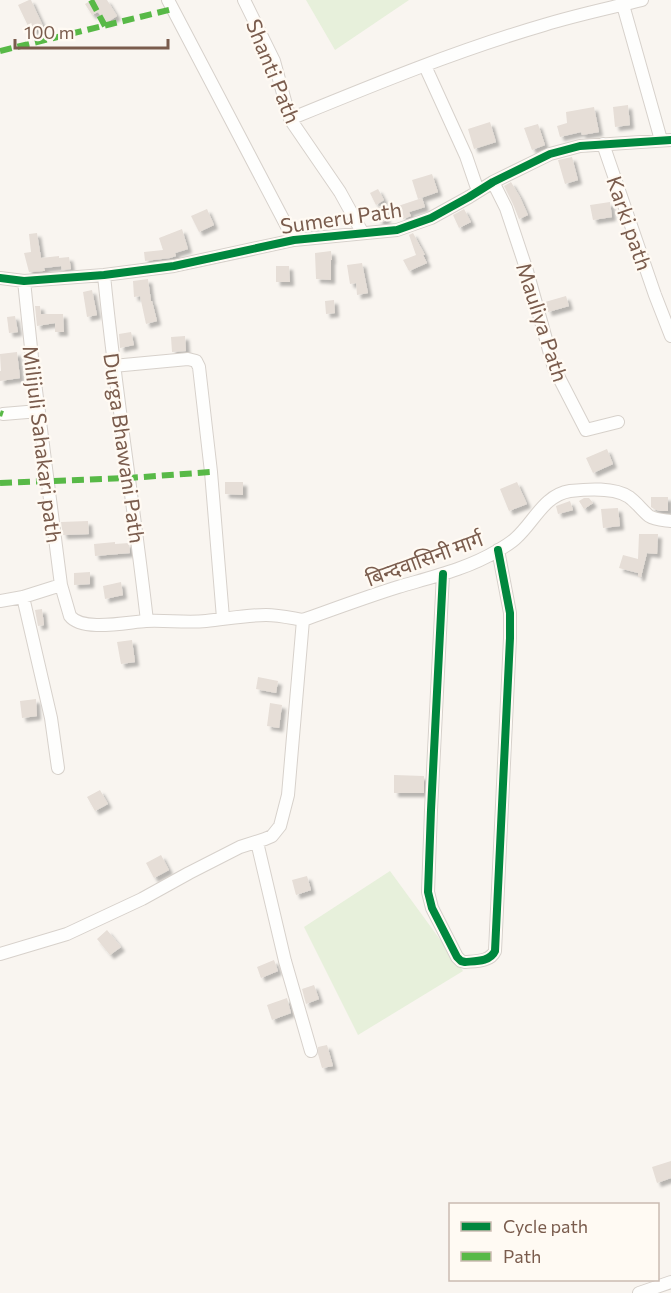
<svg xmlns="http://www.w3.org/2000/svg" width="671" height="1293" font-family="Commissioner,'Noto Sans Devanagari',sans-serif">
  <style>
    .green { fill: #e7f0db }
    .building { fill: #e6ded7; filter: url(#shadow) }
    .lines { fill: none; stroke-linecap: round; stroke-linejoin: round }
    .street-casing { stroke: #d7d1cb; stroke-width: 14 }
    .street { stroke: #fefefd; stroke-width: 12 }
    .quiet { stroke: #58b947; stroke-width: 6; stroke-dasharray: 12 6; stroke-linecap: butt }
    .cycleway-casing { stroke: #fffaf3; stroke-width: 11 }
    .cycleway { stroke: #00873e; stroke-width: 8 }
    .labels { text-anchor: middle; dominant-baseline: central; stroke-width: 4.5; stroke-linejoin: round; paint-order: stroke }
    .street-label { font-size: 21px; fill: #7a5c4d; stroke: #fffaf3 }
  </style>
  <defs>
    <filter id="shadow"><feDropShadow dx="4" dy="4" stdDeviation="1.5" flood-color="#0004"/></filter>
  </defs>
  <rect width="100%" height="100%" fill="#f9f5f0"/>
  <path class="green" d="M306,0H409L335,50Z
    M390,871L463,971L358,1035L304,927Z"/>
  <path class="building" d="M29,0H31L43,26L31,32L18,5Z
    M92,0H107L117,16L106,23L98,12L92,15L85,4Z
    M628,105L630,125L615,127L613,107Z
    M594,107L599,132L582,135L581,132L560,137L557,126L567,123L566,112Z
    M490,122L496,142L474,149L468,129Z
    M538,124L545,145L532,150L524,128Z
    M572,157L578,180L565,184L558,160Z
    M432,174L438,192L418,199L412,180Z
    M511,182L520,197L528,215L519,219L513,204L504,186Z
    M378,189L384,200L376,205L370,193Z
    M422,198L425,207L409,212L411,216L403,219L398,206Z
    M610,202L612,217L593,220L590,205Z
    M382,206L387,220L380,223L374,209Z
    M207,209L214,225L199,232L191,216Z
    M464,209L471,222L459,228L453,215Z
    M182,229L188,249L175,253L176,256L170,258L145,261L144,252L163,250L159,238Z
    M37,233L41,258L59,256V258L69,257L71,269L62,270L61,266L44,268L45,271H43L29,272L24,253L31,252L29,234Z
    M413,233L425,255H423L427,263L409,271L403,260L416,255L409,235Z
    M331,251L332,260H331V280L316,279L315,253Z
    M362,263L368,293L357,295L356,283L350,284L347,265Z
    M276,266H289L290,282H276Z
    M148,279L151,301H152L157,321L146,324L140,296L134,297L133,281Z
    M92,290L97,315L87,317L83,292Z
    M566,296L569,306L548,312L545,302Z
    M334,300L335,313L326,314L325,301Z
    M35,306H40L41,314H63L64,332H55V323L37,326Z
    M15,316L18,332L9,333L7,317Z
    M131,332L134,345L120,348L119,334Z
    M185,336L186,351L172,352L171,337Z
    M17,352L20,378L0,381V371H1L0,354Z
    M607,449L613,464L593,473L586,458Z
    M225,482H243V495L225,494Z
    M517,482L527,504L509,511L500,489Z
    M651,497H668V511H660L654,509L651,507Z
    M584,498H589L593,503L584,509L579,501Z
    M570,501L573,510L558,514L556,506Z
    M618,508L620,526L603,528L601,509Z
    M88,521L89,534L63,535L61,522Z
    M639,534H658L657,554L647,553L641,577H638V573L619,568L623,555L638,559Z
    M115,542V544L129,543L130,553L95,556L94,544Z
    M90,572V584L74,585V573Z
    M121,582L123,595L105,599L103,586Z
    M42,609L44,625L38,626L35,610Z
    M132,640L135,662L121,664L117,642Z
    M258,677L278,681L276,693L256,689Z
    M36,699L37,716L22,718L20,701Z
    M270,703L282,705L279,728L267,726Z
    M394,775L424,776V793H394Z
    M100,790L108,804L95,811L87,797Z
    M161,855L169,870L154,878L146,863Z
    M307,876L311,890L296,895L292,880Z
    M107,930L121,947L110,955L97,939Z
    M274,960L278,971L261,978L257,967Z
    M314,985L319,999L306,1004L302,989Z
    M287,998L291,1013L272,1020L267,1005Z
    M327,1045L333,1066L322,1068L318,1054V1047Z
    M671,1161V1178L657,1183L652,1167Z"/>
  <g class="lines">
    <g class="street-casing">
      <path id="street" d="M168,0L294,240
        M244,0L274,61L290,119L340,192L362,232
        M623,5L661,140
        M425,66L466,156L478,191
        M290,119C373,85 458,50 544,25C576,15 610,8 642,0
        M603,144L655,295L671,336
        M493,182L506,208L527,271L554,368L586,430L618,422
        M104,275C115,390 134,505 147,621
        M0,278L24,281L104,275L174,266L294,240L397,230L431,218L469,197L493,182L550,154L580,146L671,140
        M24,281L33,367L61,585L70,616C82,632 128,622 146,621C166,620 186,623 206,621C226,619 246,615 266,615C279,615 291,618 303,620
        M113,366L188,359L196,361L199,367L211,472L223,618
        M3,414L39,411
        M443,574L431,810L428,892L432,908L457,957L461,961L465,962C475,961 490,962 495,951L510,638V613L498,550
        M23,597L51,718L58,768
        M0,601L23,597L61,585
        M303,620C334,609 366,597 398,587C432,577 467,569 497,551C504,547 511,543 516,538C534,522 544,495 570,491C588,489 614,487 629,497C636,502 642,510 649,516C655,520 664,520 671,521
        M257,842L285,961L311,1051
        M0,954L67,934L142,899L189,873L240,847L265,839L272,836L280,826L288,795L303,620
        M639,1293L671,1282"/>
    </g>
    <use href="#street" class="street"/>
    <path class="quiet" d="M91,0L105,26
      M0,51L173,9
      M0,413L3,414
      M0,483L129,478L211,472"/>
    <g class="cycleway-casing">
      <path id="cycleway" d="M0,278L24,281L104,275L174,266L294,240L397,230L431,218L469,197L493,182L550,154L580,146L671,140
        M443,574L431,810L428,892L432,908L457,957L461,961L465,962C475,961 490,962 495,951L510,638V613L498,550"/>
    </g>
    <use href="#cycleway" class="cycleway"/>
  </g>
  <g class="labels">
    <g class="street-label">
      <text transform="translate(274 71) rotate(68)">Shanti Path</text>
      <text transform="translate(341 217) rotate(-8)">Sumeru Path</text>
      <text transform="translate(630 223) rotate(71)">Karki path</text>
      <text transform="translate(543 322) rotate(72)">Mauliya Path</text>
      <text transform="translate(43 444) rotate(83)">Milijuli Sahakari path</text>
      <text transform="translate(125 448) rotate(82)">Durga Bhawani Path</text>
      <text transform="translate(424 558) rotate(-20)">बिन्दवासिनी मार्ग</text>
    </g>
  </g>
  <rect x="449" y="1203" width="210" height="78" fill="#fffaf3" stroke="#cabbb1" stroke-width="1.5"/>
  <rect x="461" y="1222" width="30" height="9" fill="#00873e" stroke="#cabbb1" stroke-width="1.5"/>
  <text x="503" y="1233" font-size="18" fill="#7a5c4d">Cycle path</text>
  <rect x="461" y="1252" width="30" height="9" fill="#58b947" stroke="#cabbb1" stroke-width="1.5"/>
  <text x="503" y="1263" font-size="18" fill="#7a5c4d">Path</text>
  <path d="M15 39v9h153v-9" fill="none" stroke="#7a5c4d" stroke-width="3"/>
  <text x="24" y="39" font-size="18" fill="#7a5c4d" stroke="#fffaf3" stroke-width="4.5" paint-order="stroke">100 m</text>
</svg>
